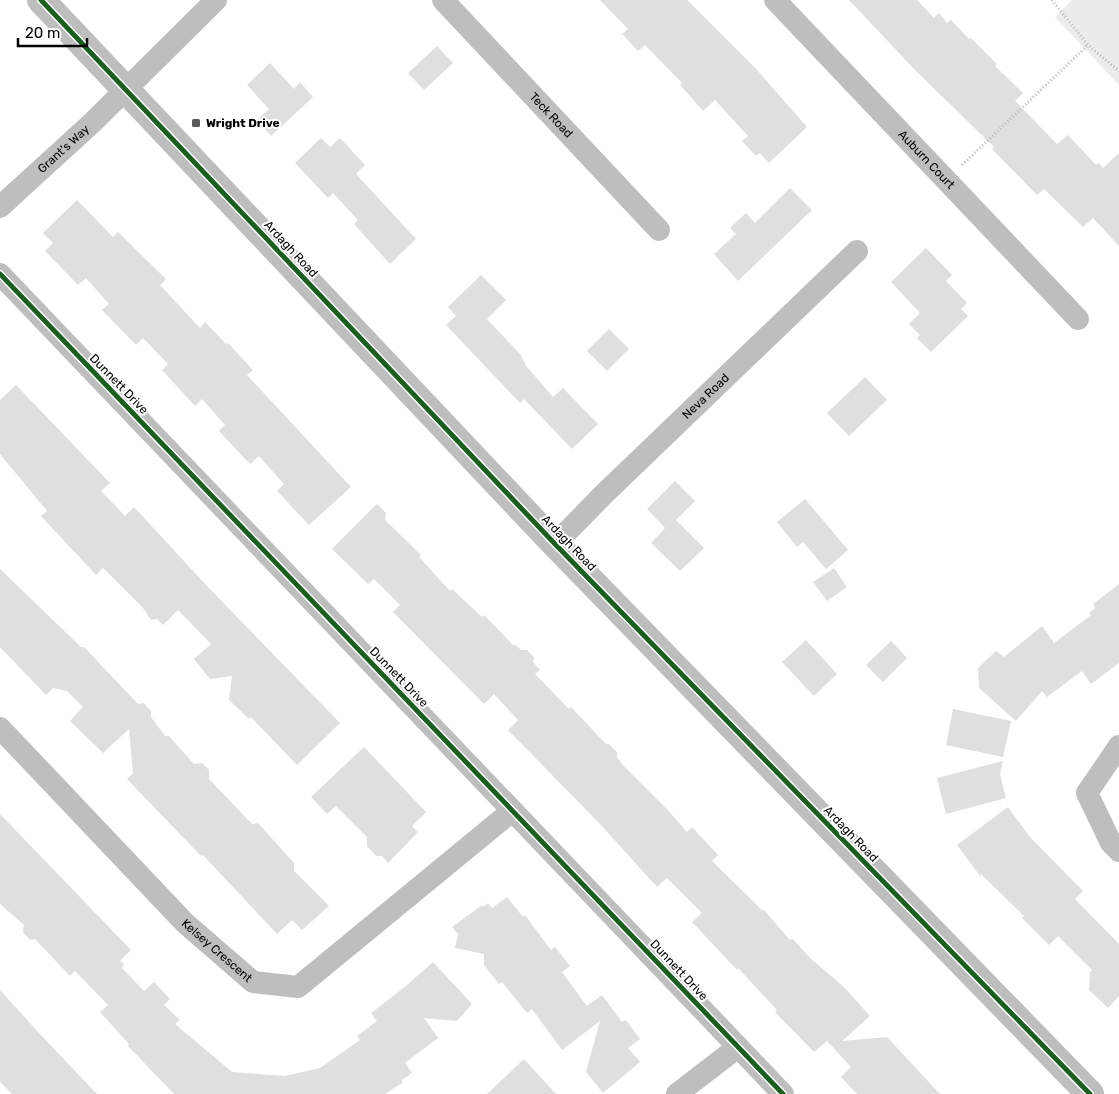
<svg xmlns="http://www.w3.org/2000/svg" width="1119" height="1094" font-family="Rubik,sans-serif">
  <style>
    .green { fill: #ececec }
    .building { fill: #dfdfdf }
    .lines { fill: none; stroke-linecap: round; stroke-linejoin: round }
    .path { stroke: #b9b9b9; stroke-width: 3; stroke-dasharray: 1 2.5; stroke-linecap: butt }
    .minor { stroke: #bebebe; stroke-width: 22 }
    .tertiary { stroke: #bebebe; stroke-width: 28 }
    .cycleway-casing { stroke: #fff; stroke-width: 8 }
    .cycleway { stroke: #1b5e20; stroke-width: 5 }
    .poi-dot { fill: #595959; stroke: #fff; stroke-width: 2 }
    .labels { text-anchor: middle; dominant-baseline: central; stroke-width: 4; stroke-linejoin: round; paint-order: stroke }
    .street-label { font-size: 12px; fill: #000; stroke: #fff }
    .poi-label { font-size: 12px; font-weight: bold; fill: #000; stroke: #fff; text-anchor: start }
  </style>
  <rect width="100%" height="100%" fill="#fff"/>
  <path class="green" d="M1072,0H1119V85L1055,17Z"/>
  <path class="building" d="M600,0H687L756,69L807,127L769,163L760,153L756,156L742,141L748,136L715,100L703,111L680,85L682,83L645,45L638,51L622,34L628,29Z
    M849,0H917L934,18L939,13L947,23L951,20L969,39L971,38L997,64L995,66L1023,93L1015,101L1057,144L1068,135L1096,165L1099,163L1103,168L1119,153V246L1093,218L1083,227L1044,189L1037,195L992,149L994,147L915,70Z
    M437,46L453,63L424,90L408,73Z
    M270,63L294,89L300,82L313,97L271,136L257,120L269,109L247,85Z
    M321,138L330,147L340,138L365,165L356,174L416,239L390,264L354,224L358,220L333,193L328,198L295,163Z
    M790,188L812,210L738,281L714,254L736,234L730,228L746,213L755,223Z
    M77,200L113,237L118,232L166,279L160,285L200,328L205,322L226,344L228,343L253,370L247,375L351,487L309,525L277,491L284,484L259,456L250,464L219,431L225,425L202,399L195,406L162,370L168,364L143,338L136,345L102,310L109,304L86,278L78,285L45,251L53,243L43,233Z
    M926,248L952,275L946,281L967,303L961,309L968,316L931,352L917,338L920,335L909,324L920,313L891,282Z
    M481,275L506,300L487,319L520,354L527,367L553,397L563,388L598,424L572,449L524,399L520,403L446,325L456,316L448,307Z
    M609,329L629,349L607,371L587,351Z
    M865,377L887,400L849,436L827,413Z
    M16,385L110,483L101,491L125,516L134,507L207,586L340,723L297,765L251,717L249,719L229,700L232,676L210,679L194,659L211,644L178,610L163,625L157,619L151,620L143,608L103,568L96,575L41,516L47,511L0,454V400Z
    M675,481L695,501L676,520L704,548L680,571L651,543L665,528L647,509Z
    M805,499L848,550L826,569L803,542L797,547L777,522Z
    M377,504L386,513L385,520L421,555L419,557L450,591L452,589L482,617L484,615L514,646L515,644L521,650H527L534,657L533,662L540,670L535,674L569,709L571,707L606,744H609L617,752V757L622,764L666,808L687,832L692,827L718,855L712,861L762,910H764L790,940L792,938L810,958L844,987L870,1016L842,1041L887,1037L940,1094H857L841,1077L851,1067L827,1041L814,1052L775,1012L777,1010L738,968L737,970L692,922L702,913L667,878L657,887L600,824L508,730L518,720L494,694L484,704L393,612L400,605L374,579L368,584L332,549Z
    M834,568L847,587L827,601L813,582Z
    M0,569L81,647H84L138,704L144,703L151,711V717L165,736H169L194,764L202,763L209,770V779L252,824L258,823L294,863V871L329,906L302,930L292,920L277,934L203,855L201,856L127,779L133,773L129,729L103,753L70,721L83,707L67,691L53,688L46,695L0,647Z
    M1119,584V663L1091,684L1082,671L1047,697L1042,691L1016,721L979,688L978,668L996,651L1004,657L1042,626L1054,643L1091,615L1089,613L1095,608L1093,604Z
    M806,640L837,674L814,696L782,662Z
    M891,641L907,658L883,682L866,665Z
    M953,709L1011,721L1003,757L946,745Z
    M364,747L426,812L412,826L418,832L388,863L382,856H376L367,846V837L336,806L327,814L311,797Z
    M1003,761L1000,774L1006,798L946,814L937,778Z
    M1008,807L1029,836L1083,891L1075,899L1119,944V996L1108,1008L1089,990L1090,972L1092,970L1058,936L1049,945L1022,918L1024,916L982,875L980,876L957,845Z
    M0,814L131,950L120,961L124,964L122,968L144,991L154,982L170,999L164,1005L180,1020L175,1024L232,1072L285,1076L320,1068L360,1040L357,1036L377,1021L371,1013L406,986L433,962L472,1004L457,1021L424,1018L438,1038L405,1063L412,1073L402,1080V1083L385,1094H174L128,1046L129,1044L100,1012L108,1005L75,971L70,976L35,939L30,940L23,932L24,925L0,904Z
    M507,897L523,917L525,915L551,950L555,947L570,966L562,972L587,1006L602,995L622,1022L626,1020L640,1039L628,1048L640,1062L603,1093L586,1072L600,1021L562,1050L532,1009L527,1013L502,982L499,984L484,965V954L455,948L458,934L452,927L482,905L483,907L488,903L492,908Z
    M0,990L38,1032L97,1094H12L0,1082Z
    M524,1059L556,1094H487Z"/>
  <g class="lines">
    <path class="path" d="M1052,0L1088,45L1119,71
      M962,165L1088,45"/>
    <g class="minor">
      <path id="s1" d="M443,0L659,230"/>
      <path id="s2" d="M775,0L1078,319"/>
      <path id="s3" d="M0,207L93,122L216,0"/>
      <path d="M0,274L783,1094"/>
      <path id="s4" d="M555,544L604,494L857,251"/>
      <path id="s5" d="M0,728L185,923L253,982L298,987L512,811"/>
      <path d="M1119,746L1087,793L1111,843L1119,851"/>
      <path d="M677,1094L738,1047"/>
    </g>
    <path class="tertiary" d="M41,0L555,544L1090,1094"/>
    <g class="cycleway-casing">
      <path id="cycleway" d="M41,0L555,544L1090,1094
        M0,274L783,1094"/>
    </g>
    <use href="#cycleway" class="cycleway"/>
  </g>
  <rect class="poi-dot" x="191" y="118" width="10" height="10" rx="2.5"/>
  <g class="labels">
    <g class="street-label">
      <text stroke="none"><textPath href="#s1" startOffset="158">Teck Road</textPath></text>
      <text stroke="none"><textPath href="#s3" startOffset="86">Grant's Way</textPath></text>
      <text stroke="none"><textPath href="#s2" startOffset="220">Auburn Court</textPath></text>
      <text transform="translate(291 249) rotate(47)">Ardagh Road</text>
      <text transform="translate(119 384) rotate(46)">Dunnett Drive</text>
      <text stroke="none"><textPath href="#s4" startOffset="211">Neva Road</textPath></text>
      <text transform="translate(569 543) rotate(46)">Ardagh Road</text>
      <text transform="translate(399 677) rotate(46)">Dunnett Drive</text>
      <text transform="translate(851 834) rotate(46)">Ardagh Road</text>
      <text stroke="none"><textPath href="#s5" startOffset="311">Kelsey Crescent</textPath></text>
      <text transform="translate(679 970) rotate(47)">Dunnett Drive</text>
    </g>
    <g class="poi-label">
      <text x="206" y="123">Wright Drive</text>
    </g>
  </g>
  <path d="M18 38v8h69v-8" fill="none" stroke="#000000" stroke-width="2.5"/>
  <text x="25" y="38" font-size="15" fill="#000000" stroke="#ffffff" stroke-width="4" paint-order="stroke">20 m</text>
</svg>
